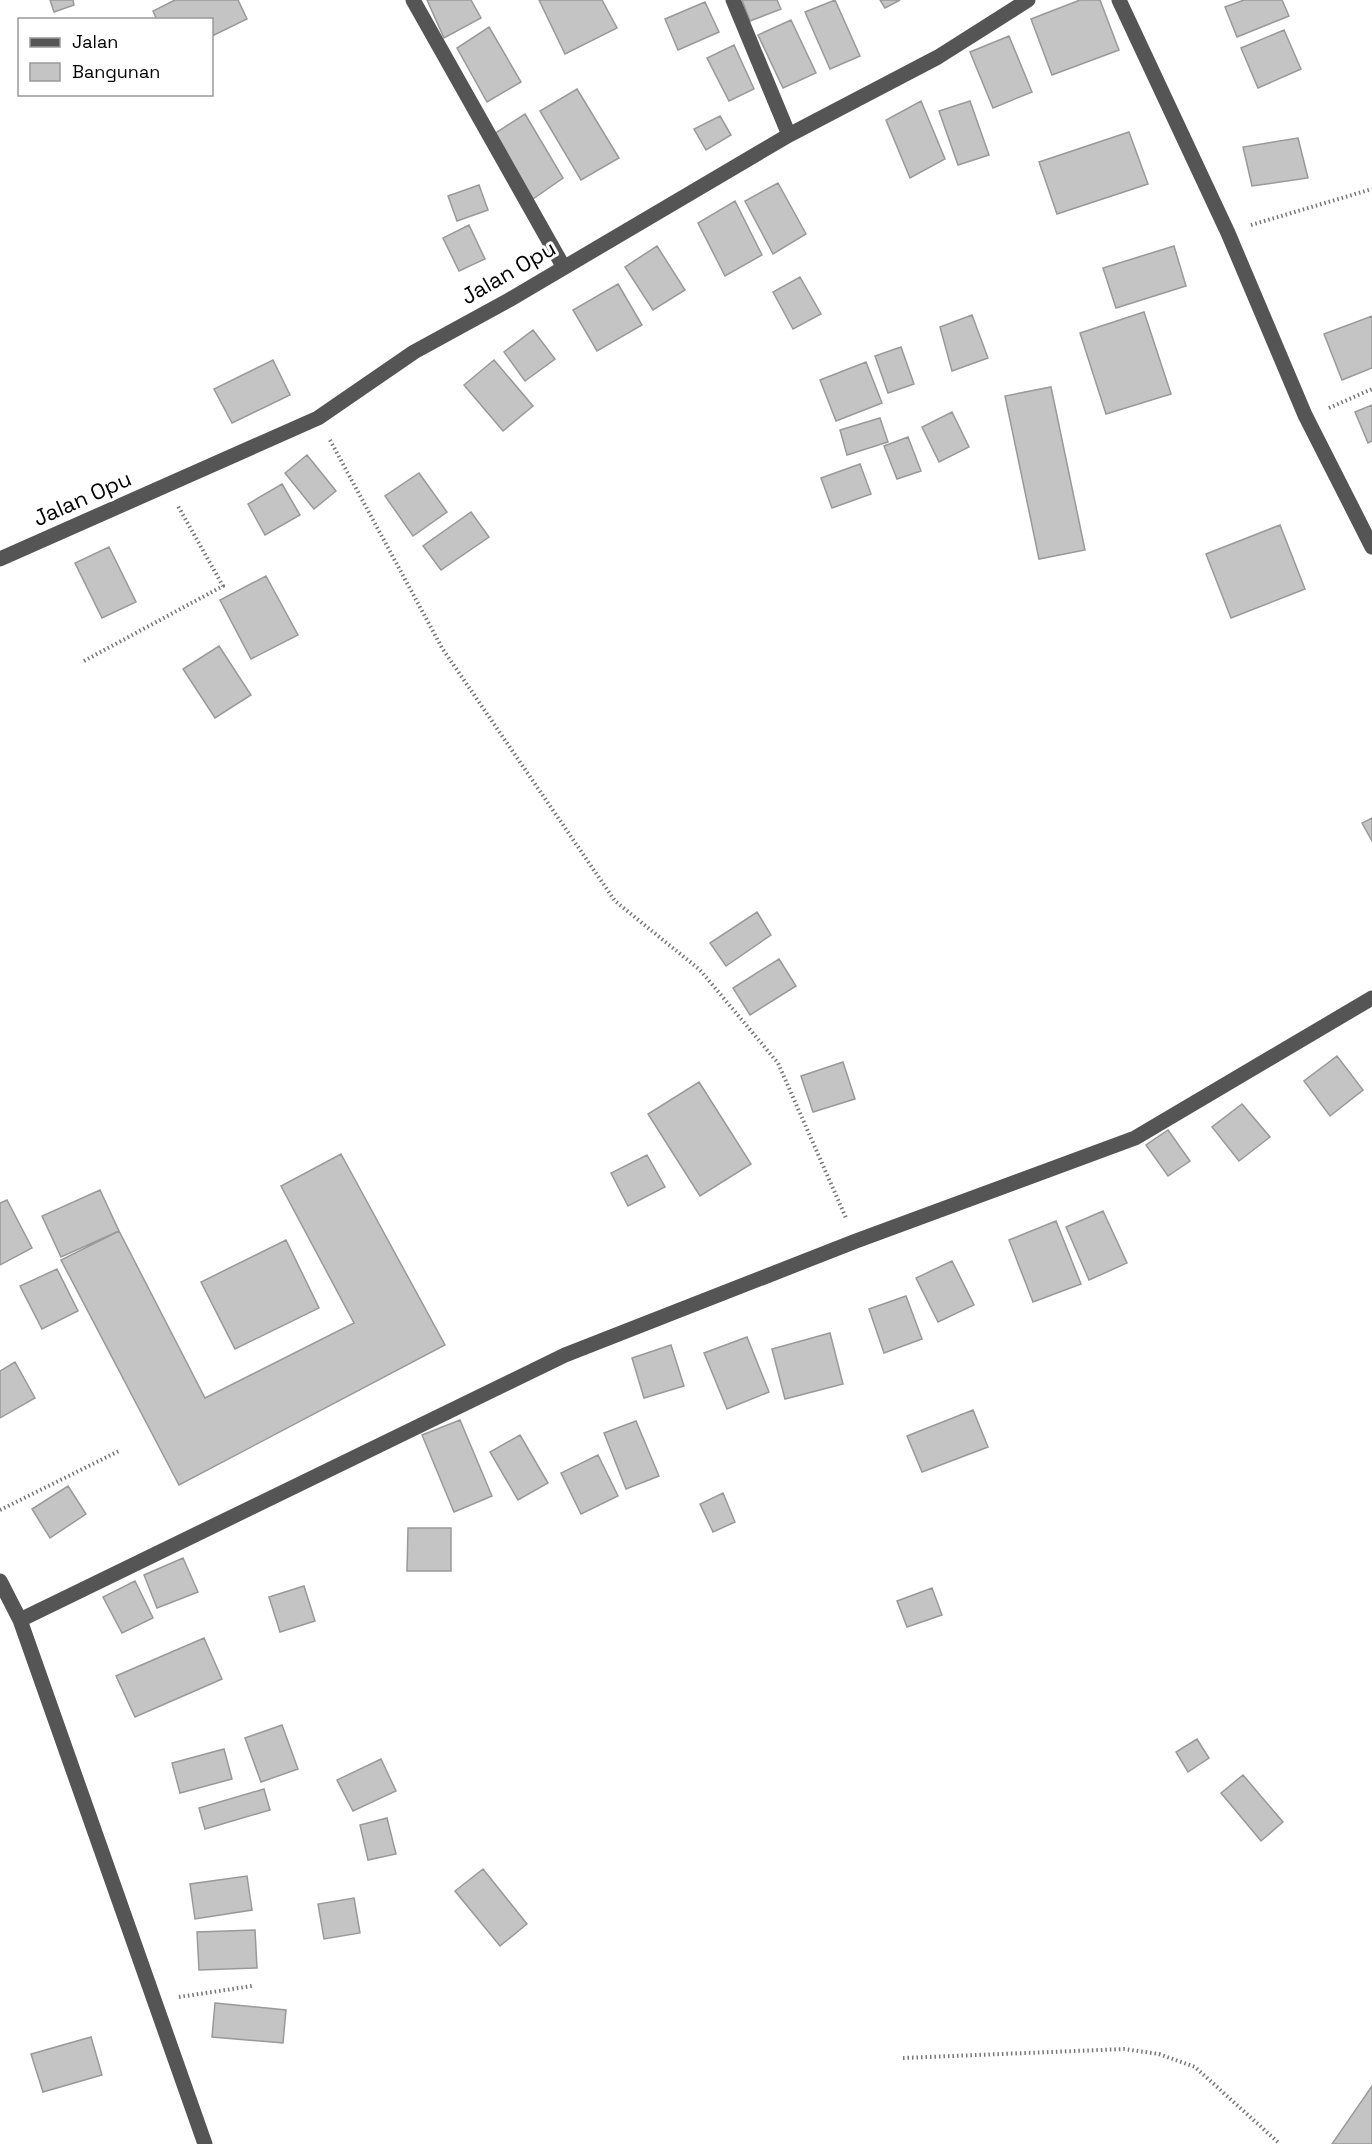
<svg xmlns="http://www.w3.org/2000/svg" width="1372" height="2144" font-family="'Space Grotesk',sans-serif">
  <style>
    .building { fill: #c4c4c4; stroke: #999; stroke-width: 1.5 }
    .lines { fill: none; stroke-linecap: round; stroke-linejoin: round }
    .path { stroke: #777; stroke-width: 4; stroke-dasharray: 1.5 3; stroke-linecap: butt }
    .minor { stroke: #555; stroke-width: 15 }
    .labels { text-anchor: middle; dominant-baseline: central; stroke-width: 6; stroke-linejoin: round; paint-order: stroke }
    .street-label { font-size: 22px; fill: #000; stroke: #fff }
  </style>
  <rect width="100%" height="100%" fill="#fff"/>
  <path class="building" d="M50,0H73L74,5L54,12Z
    M175,0H238L247,19L212,36V20H157L153,11Z
    M427,0H471L481,18L444,38Z
    M539,0H602L617,28L565,54Z
    M742,0H777L781,9L750,21Z
    M835,0L860,56L830,69L805,12Z
    M880,0H900L885,8Z
    M1080,0H1100L1119,50L1052,75L1031,19Z
    M1244,0H1282L1289,16L1237,37L1225,7Z
    M705,2L719,32L678,50L665,19Z
    M791,20L816,73L783,88L758,35Z
    M489,27L521,82L487,102L457,48Z
    M1284,30L1301,69L1258,88L1241,48Z
    M1009,36L1032,92L993,108L970,52Z
    M734,45L754,89L729,101L707,58Z
    M577,89L619,158L581,180L540,111Z
    M921,101L945,159L910,178L886,120Z
    M970,101L989,155L958,165L939,111Z
    M525,114L563,178L533,199L494,134Z
    M720,116L731,135L706,150L694,129Z
    M1129,132L1148,184L1057,214L1039,162Z
    M1298,138L1308,178L1252,186L1243,147Z
    M778,183L806,234L773,254L745,201Z
    M479,185L488,210L457,221L448,196Z
    M735,201L762,255L725,276L698,223Z
    M469,225L485,259L459,271L443,238Z
    M657,246L685,290L653,310L625,267Z
    M1174,246L1186,286L1116,308L1103,268Z
    M800,277L821,314L793,329L773,292Z
    M618,284L642,325L597,351L573,310Z
    M1144,312L1171,394L1106,414L1080,333Z
    M972,315L988,358L952,371L940,327Z
    M1372,316V368L1342,380L1324,334Z
    M533,330L555,359L525,381L504,352Z
    M901,347L914,384L888,393L875,356Z
    M273,360L290,395L232,423L214,389Z
    M494,360L533,406L503,431L464,385Z
    M866,362L882,403L836,421L820,380Z
    M1051,387L1085,550L1039,559L1005,396Z
    M1372,405V441L1368,443L1355,412Z
    M952,412L969,447L939,462L922,427Z
    M880,418L888,442L847,455L840,430Z
    M908,437L921,471L897,479L884,446Z
    M307,455L336,491L314,509L285,473Z
    M860,464L871,494L832,508L821,478Z
    M419,473L447,512L413,536L385,496Z
    M282,484L300,515L265,535L248,504Z
    M471,512L489,537L441,570L423,546Z
    M1280,525L1305,589L1231,618L1206,554Z
    M109,547L136,602L102,618L75,563Z
    M266,576L298,635L251,659L220,600Z
    M219,646L251,695L215,718L183,669Z
    M1372,818V841L1362,823Z
    M757,912L771,935L726,966L710,943Z
    M779,959L796,986L750,1015L733,988Z
    M1337,1056L1363,1090L1330,1116L1304,1081Z
    M843,1062L855,1099L813,1112L801,1076Z
    M699,1082L751,1164L700,1196L648,1114Z
    M1242,1104L1270,1137L1239,1161L1212,1127Z
    M1168,1130L1190,1161L1168,1176L1146,1145Z
    M341,1154L445,1345L179,1485L61,1260L119,1231L205,1398L354,1323L281,1186Z
    M647,1155L665,1187L628,1206L611,1173Z
    M100,1190L119,1231L61,1257L42,1216Z
    M7,1200L32,1248L0,1265V1203Z
    M1103,1211L1127,1263L1089,1280L1066,1227Z
    M1056,1221L1081,1284L1033,1302L1009,1240Z
    M286,1240L319,1308L235,1349L201,1282Z
    M952,1261L974,1305L938,1322L916,1278Z
    M57,1269L78,1311L42,1329L20,1286Z
    M906,1296L922,1339L884,1353L869,1309Z
    M830,1333L843,1384L785,1399L772,1349Z
    M747,1337L769,1392L727,1409L704,1353Z
    M671,1345L684,1386L644,1398L632,1358Z
    M15,1362L35,1398L0,1418V1371Z
    M973,1410L988,1447L922,1472L907,1436Z
    M460,1420L492,1496L454,1512L422,1435Z
    M636,1421L659,1476L626,1489L604,1433Z
    M520,1435L548,1483L518,1500L490,1452Z
    M598,1455L618,1496L581,1514L561,1473Z
    M68,1486L86,1514L50,1538L32,1509Z
    M723,1493L735,1522L713,1532L700,1504Z
    M408,1528H451V1571H407Z
    M183,1558L198,1592L157,1608L144,1575Z
    M135,1581L153,1618L122,1633L103,1597Z
    M304,1586L315,1621L280,1632L269,1597Z
    M932,1588L942,1615L907,1627L897,1601Z
    M204,1638L222,1679L135,1717L116,1676Z
    M282,1725L298,1769L261,1782L245,1738Z
    M1197,1739L1209,1758L1188,1772L1176,1752Z
    M224,1749L232,1779L180,1793L172,1763Z
    M381,1759L396,1791L353,1811L337,1780Z
    M1243,1775L1283,1822L1261,1841L1221,1793Z
    M264,1789L270,1810L205,1829L199,1808Z
    M387,1818L396,1854L368,1860L360,1825Z
    M483,1869L527,1924L500,1946L455,1891Z
    M247,1876L252,1910L195,1919L190,1884Z
    M354,1898L360,1933L324,1939L318,1904Z
    M255,1930L257,1968L199,1970L197,1932Z
    M215,2003L286,2010L283,2043L212,2037Z
    M91,2037L102,2075L43,2092L31,2054Z
    M1372,2086V2144H1332Z"/>
  <g class="lines">
    <path class="path" d="M1251,225L1372,189
      M1329,408L1372,389
      M330,440L442,648L615,901L700,970L778,1063L846,1218
      M84,661L223,586L178,506
      M0,1510L119,1451
      M179,1997L252,1986
      M903,2058L1124,2049L1159,2054L1195,2067L1280,2144"/>
    <path class="minor" d="M413,0L563,266
      M733,0L789,135
      M1119,0L1228,233L1305,415L1372,547
      M0,559L318,418L414,352L509,300L789,135L938,57L1028,0
      M0,1581L20,1620L205,2144
      M20,1620L565,1355L856,1241L1135,1138L1372,998"/>
  </g>
  <g class="labels">
    <g class="street-label">
      <text transform="translate(508 272) rotate(-30)">Jalan Opu</text>
      <text transform="translate(82 498) rotate(-24)">Jalan Opu</text>
    </g>
  </g>
  <rect x="18" y="18" width="195" height="78" fill="#ffffff" stroke="#999999" stroke-width="1.5"/>
  <rect x="30" y="38" width="30" height="9" fill="#555555" stroke="#999999" stroke-width="1.5"/>
  <text x="72" y="48" font-size="18" fill="#000000">Jalan</text>
  <rect x="30" y="63" width="30" height="18" fill="#c4c4c4" stroke="#999999" stroke-width="1.5"/>
  <text x="72" y="78" font-size="18" fill="#000000">Bangunan</text>
</svg>
